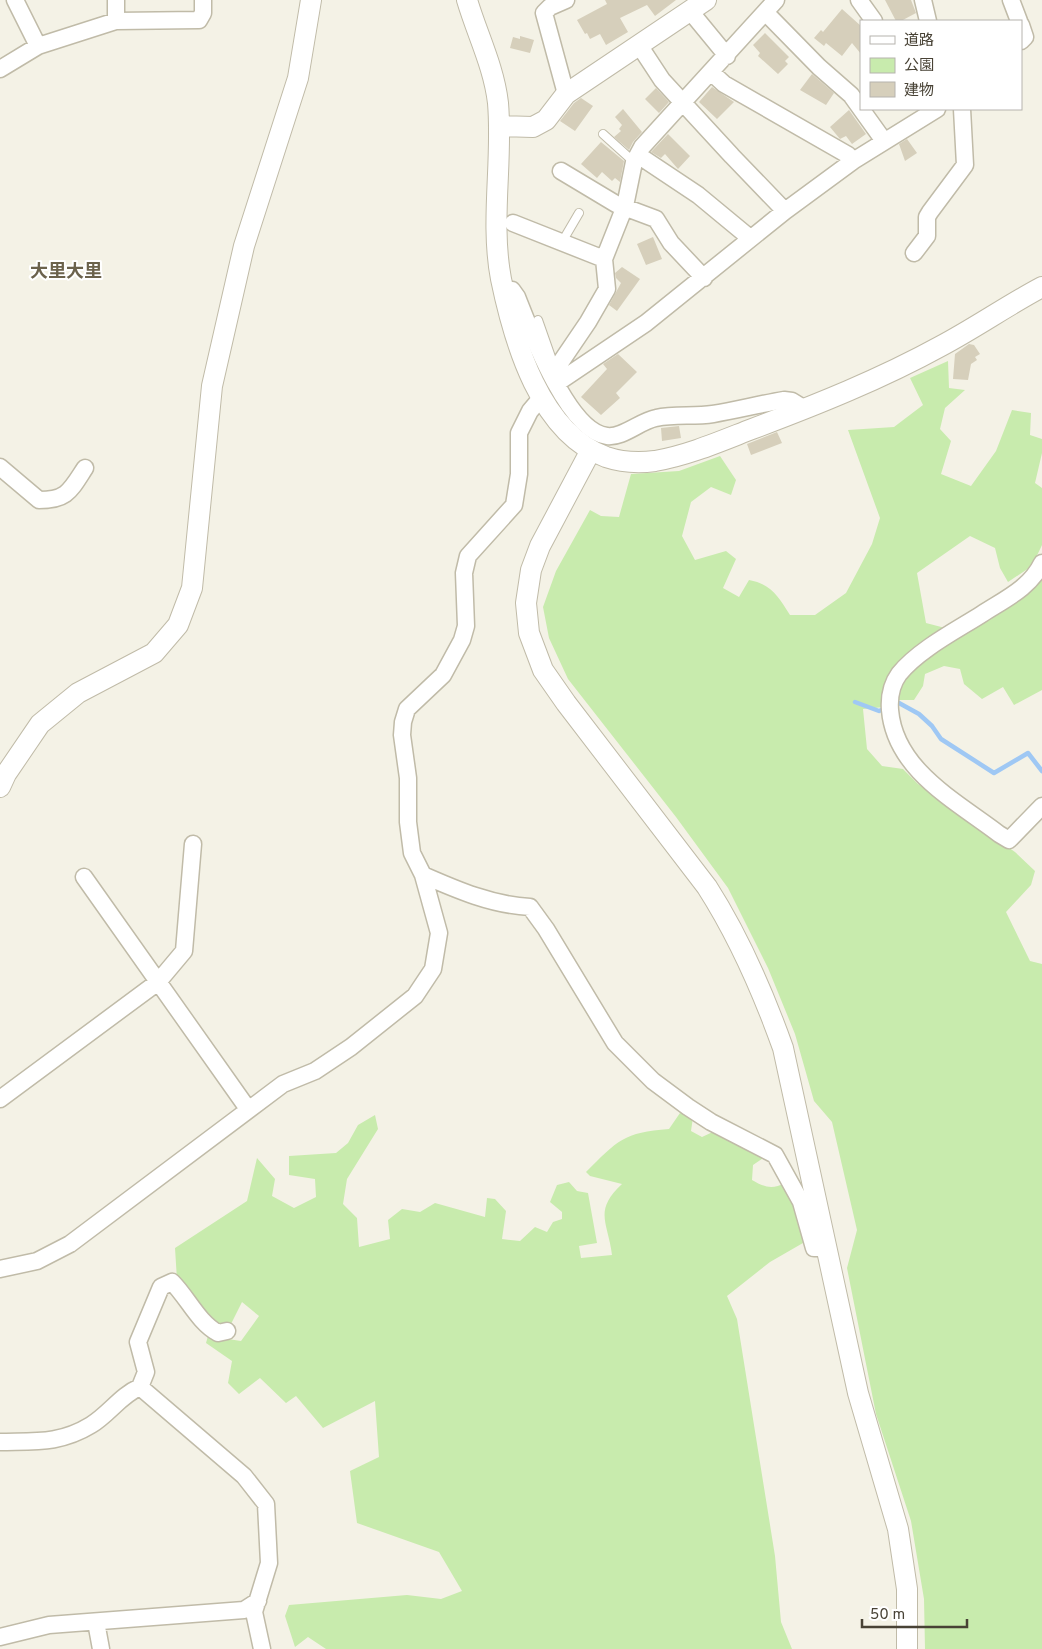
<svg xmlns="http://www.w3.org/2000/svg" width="1042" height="1649" font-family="Overpass,'Noto Sans JP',sans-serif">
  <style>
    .green { fill: #c8ebad }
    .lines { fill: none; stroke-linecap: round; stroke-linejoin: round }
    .stream { stroke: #9fc8f4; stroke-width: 4.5 }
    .building { fill: #d6cfbb }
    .service-casing { stroke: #c0bba8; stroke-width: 10 }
    .minor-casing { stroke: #c0bba8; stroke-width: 19 }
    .tertiary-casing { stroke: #c0bba8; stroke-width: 22 }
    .service { stroke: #fff; stroke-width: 8 }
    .minor { stroke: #fff; stroke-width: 16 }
    .tertiary { stroke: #fff; stroke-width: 20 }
    .labels { text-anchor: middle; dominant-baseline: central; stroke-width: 4; stroke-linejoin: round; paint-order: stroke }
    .quarter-label { font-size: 18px; font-weight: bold; fill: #6b624c; stroke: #fff }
  </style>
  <rect width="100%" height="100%" fill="#f4f2e6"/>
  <path class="green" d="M948,361L949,388L965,390L945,408L940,429L951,441L941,474L971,486L996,451L1012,410L1031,413L1030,435L1042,439V453L1035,483L1042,488V545L1032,566L1008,582L1000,568L995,548L970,536L917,573L926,623L949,629L896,670L885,707L863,709L867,749L882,766L903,769L918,784L1015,852L1035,871L1031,885L1006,912L1030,961L1042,964V1649H925L924,1599L911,1521L876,1414L847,1268L857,1230L832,1122L814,1101L795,1034L768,968L728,888L676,817L568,679L549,638L543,607L556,571L590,510L601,516L619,517L631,474L679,471L720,456L736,480L731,495L711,487L691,502L682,536L695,560L726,551L736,559L723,588L739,597L749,580C771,584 778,596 790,615H815L846,593L872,544L880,518L848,430L894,427L923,405L910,378Z
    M1042,572V690L1014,705L1003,687L982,699L964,684L960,669L944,666L925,674L923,686L914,700H895L898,682L911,667Z
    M680,1113L693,1117L691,1131L702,1137L717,1130L766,1156L753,1165L752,1180C764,1187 772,1190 785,1183L803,1231V1243L770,1262L727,1296L737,1319L775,1556L781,1622L792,1649H326L308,1637L295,1647L285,1616L289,1605L407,1595L441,1599L462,1591L439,1552L357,1523L350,1471L379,1457L375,1401L323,1428L296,1396L286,1403L260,1378L239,1394L228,1383L232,1361L206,1343L208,1336L241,1341L259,1316L242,1302L231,1324L220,1327L210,1323L177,1280L175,1248L247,1201L257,1158L275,1179L272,1196L294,1208L316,1197L315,1179L289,1175V1156L336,1153L348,1143L358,1125L375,1115L378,1129L347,1179L343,1204L357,1218L359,1247L390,1239L388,1220L402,1209L420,1212L435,1203L485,1217L487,1198L495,1199L506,1211L502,1239L520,1241L535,1227L547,1232L553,1222L562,1219V1212L550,1202L557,1185L569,1182L577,1191L588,1193L597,1243L579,1246L581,1258L612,1255C608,1222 593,1211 622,1184L590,1176L586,1172C617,1141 624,1132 669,1129Z"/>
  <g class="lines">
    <path class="stream" d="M855,702L879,711L886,708
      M894,705L899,703L919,714L932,726L941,739L994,773L1028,753L1042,771"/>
  </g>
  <path class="building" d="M605,0H676L655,16L647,5L620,18L628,32L606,45L600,34L590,39L587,33L585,34L577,20L607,4Z
    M885,0H911L916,13L901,21H896Z
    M842,9L861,26V54L852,43L842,56L826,43L824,46L814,38L821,30L823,32Z
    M765,33L789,57L785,61L788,64L778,74L758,56L760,53L753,45Z
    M520,36L534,40L530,53L510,48L513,37L520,39Z
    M812,74L834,93L826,105L800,90Z
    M712,87L734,102L717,119L699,102Z
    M656,88L669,102L659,113L645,99Z
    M581,98L593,106L575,131L560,121L574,103Z
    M623,109L642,132L633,142L629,150L614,137L621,131L619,129L622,125L615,117Z
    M849,110L866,134L852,144L846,136L840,139L830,127Z
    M668,134L690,156L678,169L665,154L661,158L651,152Z
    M907,139L917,153L905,161L899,144Z
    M601,142L624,161L620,182L615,178L612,181L602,172L597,178L581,164Z
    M653,237L662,259L646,265L637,244Z
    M622,267L640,279L617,311L609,305L621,283L616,278L615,273Z
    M969,344L974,345L980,354L975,357L977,360L971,364L968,380L953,379L955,354Z
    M618,354L637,372L616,393L620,398L601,415L581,397L607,369L603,364Z
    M679,426L681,438L662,441L661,428Z
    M777,432L782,443L751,455L747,444Z"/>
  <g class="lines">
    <g class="service-casing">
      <path id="service" d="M603,134L634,162
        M562,242L579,213
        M538,320L551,357"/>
    </g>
    <g class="minor-casing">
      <path id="minor" d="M15,0L38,46
        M116,0V21
        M859,0L874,21
        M923,0L928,21
        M1011,0L1019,21
        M690,11L727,56
        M766,13L819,67L851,95L884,141
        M1021,25L1025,37L1021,41
        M639,45L662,80L732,156L785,211
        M0,69L38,46L116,21L199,20L203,13V0
        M711,72L724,84L848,155L853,161
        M566,94L544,13L550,7L566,0
        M638,155L698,195L750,238
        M561,171L616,204L656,219L671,243L704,278
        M513,223L604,259
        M914,253L927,236V217L930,212L965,165L962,109
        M504,291L512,290L517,297C530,330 568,432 607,436C623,438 640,421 656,418C675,414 694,417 713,414C737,410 760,404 784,400L792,401L805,409
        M552,375L588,322L607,289L604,259L625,206L634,162L642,147L776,0
        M557,383L646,323L785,211L853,161L937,109
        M0,467L39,500C67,500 70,491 85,468
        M1042,563C1030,588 1005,599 982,614C957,630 918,650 899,674C891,685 889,697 890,710C895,770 956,801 999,834L1009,840L1042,806
        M423,875C457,890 492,905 530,907L546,929L615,1043L653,1081L688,1107L711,1122L775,1155L801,1202L814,1248H826
        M84,877L248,1109
        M0,1099L158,982L184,951L193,844
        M0,1269L37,1261L70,1244L283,1084L315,1071L351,1047L415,996L433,969L439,933L423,875L412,853L408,822V778L402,735L403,722L407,709L443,675L462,640L466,626L464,573L468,556L514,505L519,474V433L530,411L541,398
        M140,1387L146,1372L138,1342L161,1287L172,1282C188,1298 198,1322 218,1333L227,1331
        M0,1442C35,1441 60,1444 91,1425C109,1414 121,1395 140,1387L244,1476L266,1504L269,1563L254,1612L262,1649
        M96,1622L101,1649
        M0,1637L49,1625L244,1610L258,1601"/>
    </g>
    <g class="tertiary-casing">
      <path id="tertiary" d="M467,0C477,34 494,67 498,103C503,161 490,221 501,279C514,342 540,433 606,457C621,462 640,463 655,461C689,455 721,441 752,429C816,405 881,379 941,346C975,328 1008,305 1042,287
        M499,126L533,127L546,120L566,94L706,0
        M591,450L540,546L531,570L526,603L529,633L543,670L566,703L707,887C739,937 763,992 783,1048L858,1393L898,1529L907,1589V1649
        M0,787L6,774L40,724L78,693L154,653L178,625L192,588L212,386L244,246L298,78L311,0"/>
    </g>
    <use href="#service" class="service"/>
    <use href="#minor" class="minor"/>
    <use href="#tertiary" class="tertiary"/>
  </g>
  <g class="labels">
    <g class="quarter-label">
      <text x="66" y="272">大里大里</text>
    </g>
  </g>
  <rect x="860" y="20" width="162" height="90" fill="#ffffff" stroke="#b6b3ae"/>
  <rect x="870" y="36" width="25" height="8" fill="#ffffff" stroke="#b6b3ae"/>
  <text x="904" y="45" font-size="15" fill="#484235">道路</text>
  <rect x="870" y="58" width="25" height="15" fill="#c8ebad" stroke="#b6b3ae"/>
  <text x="904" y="70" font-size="15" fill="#484235">公園</text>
  <rect x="870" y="82" width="25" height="15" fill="#d6cfbb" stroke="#b6b3ae"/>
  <text x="904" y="95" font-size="15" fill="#484235">建物</text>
  <path d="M862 1619v8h105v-8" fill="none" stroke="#484235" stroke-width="2.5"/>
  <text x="870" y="1619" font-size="15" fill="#484235" stroke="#ffffff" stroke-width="4" paint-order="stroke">50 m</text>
</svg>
